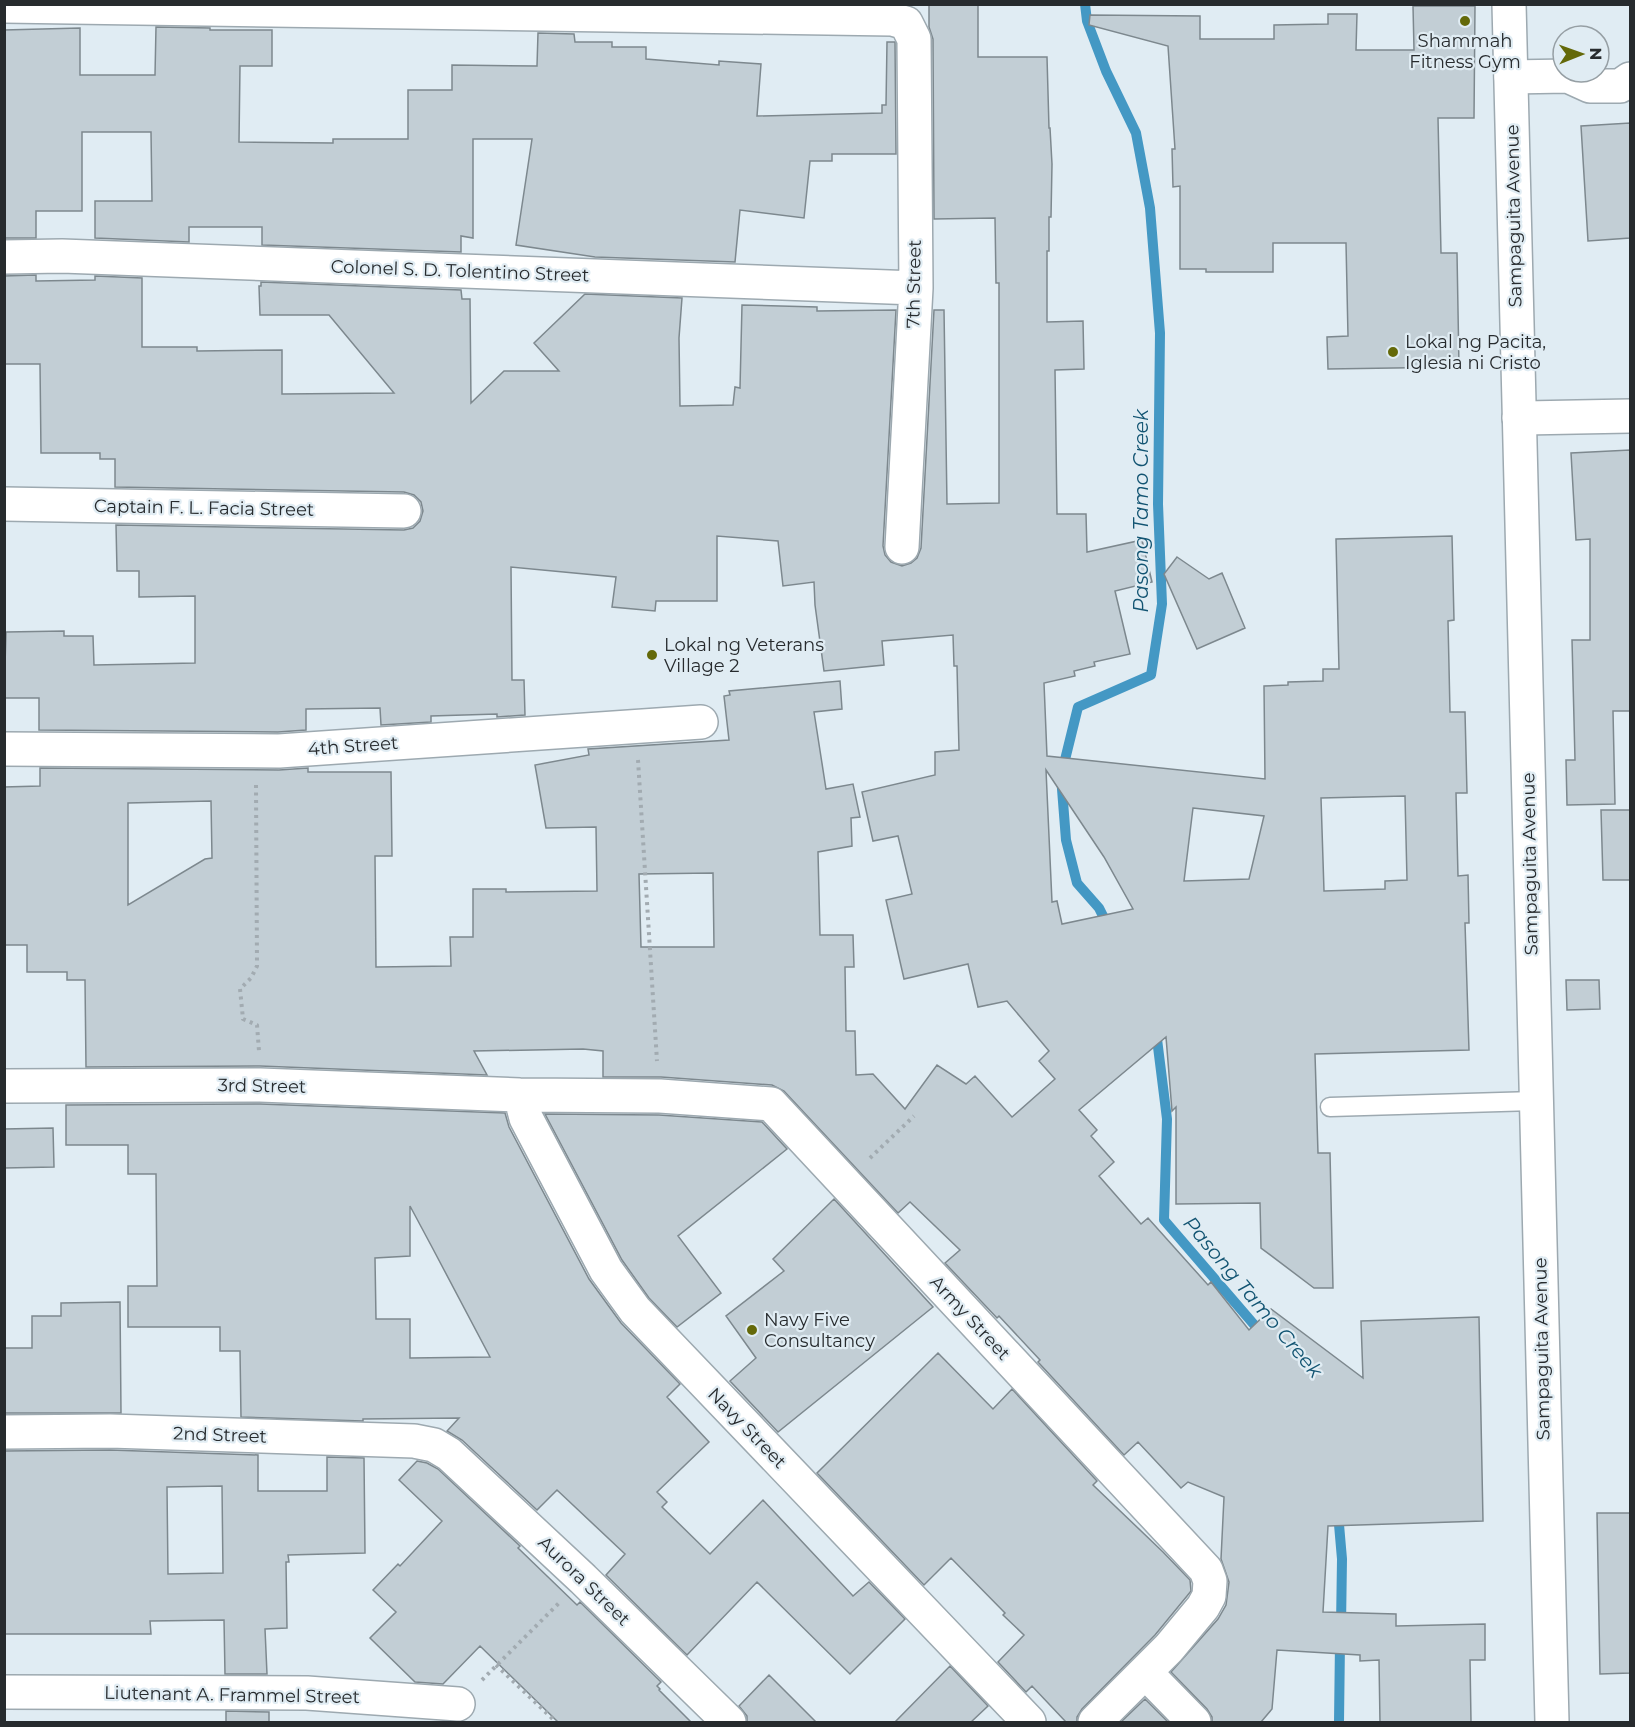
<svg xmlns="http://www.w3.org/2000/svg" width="1635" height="1727" font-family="Montserrat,sans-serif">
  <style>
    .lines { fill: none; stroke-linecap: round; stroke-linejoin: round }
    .stream { stroke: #4498c4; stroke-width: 10 }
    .building { fill: #c2ced5; stroke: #7d888e; stroke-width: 1.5; fill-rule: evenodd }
    .lane-casing { stroke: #9da9b0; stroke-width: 21 }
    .street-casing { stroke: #9da9b0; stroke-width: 36 }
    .secondary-casing { stroke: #9da9b0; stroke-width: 36 }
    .path { stroke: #a2abb1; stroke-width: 4; stroke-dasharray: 3 4.5; stroke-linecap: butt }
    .lane { stroke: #fff; stroke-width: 18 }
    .street { stroke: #fff; stroke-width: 33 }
    .secondary { stroke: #fff; stroke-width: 33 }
    .poi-dot { fill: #646909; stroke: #e0ecf3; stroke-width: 2 }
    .labels { text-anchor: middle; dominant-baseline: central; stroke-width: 4.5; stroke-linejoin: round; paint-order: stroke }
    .poi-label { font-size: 18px; fill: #272b2e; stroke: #e0ecf3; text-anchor: start }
    .street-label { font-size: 18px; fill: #272b2e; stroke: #e0ecf3 }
    .water-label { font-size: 20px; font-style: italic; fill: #125472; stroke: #e0ecf3 }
  </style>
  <rect width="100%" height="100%" fill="#e0ecf3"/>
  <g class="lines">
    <path class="stream" d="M1085,4L1087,21L1106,71L1136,133L1150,208L1160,333L1158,504L1162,604L1151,675L1078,707L1061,776L1066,840L1077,883L1099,908L1108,926
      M1156,1031L1167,1119L1164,1220L1263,1335
      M1338,1513L1342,1559L1341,1626
      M1339,1722L1340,1642"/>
  </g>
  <path class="building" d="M929,4H978V57H1047L1049,128H1050L1052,164L1051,217H1049V251H1047V322L1083,321L1084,369L1055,370L1057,514H1086L1087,552L1142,540L1152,582L1115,591L1130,654L1094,662L1095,666L1074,671L1075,676L1044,683L1047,756L1265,779L1264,686L1288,685V682L1323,681V669H1339L1336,539L1452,536L1454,620L1448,621L1450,712H1465L1467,793H1456L1458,876L1468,875L1469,923H1465L1469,1050L1315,1054L1318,1153H1330L1333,1288H1314L1261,1248L1260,1203L1176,1204V1107L1172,1111L1166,1037L1079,1110L1097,1130L1091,1136L1114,1162L1099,1176L1141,1224L1148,1218L1208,1285L1211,1282L1249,1330L1271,1309L1363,1378L1361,1321L1479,1317L1483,1521L1328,1526L1323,1612L1396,1614V1626L1485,1624V1660H1470L1471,1722H1380L1379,1660L1360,1661V1655L1277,1650L1272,1709L1261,1722H1212V1717L1207,1709L1171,1672L1218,1619L1226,1605L1229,1582L1221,1559L1224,1497L1188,1482L1181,1488L1138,1442L1124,1455L1038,1362L1040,1360L999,1316L997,1318L945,1263L960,1250L910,1202L898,1213L784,1091L772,1085L661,1077H603V1051L583,1049L474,1051L487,1075L260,1066L86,1067L85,980H67V972H27V945H4V787L40,786V768L279,770L308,768V772H391L392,856H375L376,967L451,966L450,937H473V889H506V892L597,891L596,827L546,828L535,765L589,755L588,749L729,740L724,696L730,695L729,691L840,681L842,709L814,712L826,789L853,784L860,817L851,818L852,846L818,852L820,935H853L854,967H845L846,1031H855L856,1075L873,1074L905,1109L937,1065L966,1084L975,1076L1012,1117L1055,1079L1039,1061L1049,1051L1007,1001L978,1007L968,964L904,979L886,900L912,894L898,836L873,841L862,792L935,775V752L959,750L957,666H954L953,635L882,641L884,665L824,671L815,605L814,582L783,586L778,541L717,536V601H656L655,611L612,607L616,577L511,567L512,680H524L525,715L497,717V714L431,716V722L381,725L380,708L306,709V730L278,732L39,730V698H4L6,632L64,631V636H93L94,665L195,663V596L139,597V571H117L116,525L404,530L413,528L420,521L423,511L421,502L414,495L404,492L115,487V459H100V453H41L40,364H4V276L36,275V281L95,280V276L142,278V347H197V351L282,350V394L394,393L329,315H260L259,286H261V282L461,290L462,299H470L471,403L504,371H559L534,343L585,294L682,298L679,338L680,406L733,405L735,387L740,388L742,305L817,307V311L896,310L883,546L885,555L891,562L902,566L911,563L917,558L921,548L934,310H944L947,504L999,503V283H996L995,218L934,219L933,39L929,27ZM1046,770L1104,857L1133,909L1062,924L1057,901L1052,902ZM1405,796L1407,880L1385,881V889L1324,891L1321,798ZM211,801L212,858L205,859L128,905V803ZM1193,808L1264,816L1249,879L1184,881ZM713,873L714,947H641L639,874Z
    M1413,6H1475L1474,118H1438L1441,253H1457L1459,367L1328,369L1327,337L1348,336L1346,243H1273V272H1206V269H1180V186L1173,187L1172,149H1175L1168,46L1089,25L1090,15L1200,16V39H1274V25L1328,24V14H1357L1356,50H1414Z
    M156,27L210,28V30H272V66H240L239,142L333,143V139H408V90H452V65L537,66L538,33L574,34L575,42H612V47H646V59L719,65V61L761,64L757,116L882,113V105H886L887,42H895L896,154H832V161H810L804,218L740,210L735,262L595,257L516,245L532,139H473V238L461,236V252L262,245V227H189V242L95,238V201H152L151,132H82V211H36V238H4V30L80,28V75H155Z
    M1630,123V238L1588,241L1581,126Z
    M1630,450V711H1613L1615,804L1567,805L1566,760H1575L1572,640H1590V539L1576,540L1571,453Z
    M1177,557L1209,579L1222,573L1245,628L1197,649L1164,574Z
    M1601,810H1630V880H1603Z
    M1566,980H1599L1600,1009L1567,1010Z
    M260,1104L505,1113L509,1127L589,1279L621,1323L680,1384L667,1397L709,1442L657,1492L667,1502L662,1507L710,1554L763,1500L853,1596L869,1582L905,1619L850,1674L757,1582L687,1655L606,1575L625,1554L557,1490L537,1510L462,1440L447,1431L459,1418L363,1419V1421L241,1417L240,1351H220V1327H128V1286H157L156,1174H128V1145H66V1105ZM410,1206L433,1249L490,1357L410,1358V1319H376L375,1258L410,1256Z
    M545,1114L659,1115L762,1122L787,1149L678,1236L721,1293L677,1327L649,1298L622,1260Z
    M53,1128L54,1167L4,1168V1129Z
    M834,1199L933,1307L778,1432L730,1381L756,1358L726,1316L784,1271L773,1259Z
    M120,1302L121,1413H4V1348H32V1316H61V1303Z
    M938,1353L993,1409L1012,1389L1097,1481L1093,1485L1163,1552L1190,1580L1191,1591L1187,1596L1155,1635L1082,1709L1077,1717V1722H1066L1032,1686L1026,1692L998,1662L1024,1635L1003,1615L1005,1613L951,1558L924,1585L817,1473Z
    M110,1450L258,1455V1491H327V1457L364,1458L365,1553L288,1555L289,1562H286L287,1628L265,1629L267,1674H225L224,1620L150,1621L151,1634H4V1451ZM222,1486L223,1573L168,1574L167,1487Z
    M417,1461L427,1463L438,1469L520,1546L518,1548L577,1605L580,1602L661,1682L657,1686L660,1689L659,1690L691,1722H558L480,1646L443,1684L415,1682L370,1638L396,1612L373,1590L398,1564L400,1566L442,1521L399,1480Z
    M1597,1513H1630V1673L1600,1674Z
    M950,1666L988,1706L971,1722H895Z
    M769,1675L816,1722H747V1716L739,1706Z
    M1145,1699L1168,1722H1121Z
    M226,1711L269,1712V1722H226Z"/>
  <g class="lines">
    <g class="lane-casing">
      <path id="lane" d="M1330,1107L1536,1101"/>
    </g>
    <g class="street-casing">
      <path id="street" d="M4,6L892,19L906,23L914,39L916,288L902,547
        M1511,77L1568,76L1590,86H1620L1630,79
        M4,257L62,256L916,288
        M1519,418L1630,416
        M4,504L404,511
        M4,749L279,751L701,722
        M4,1086L260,1085L520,1095L660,1096L771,1104L1206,1570L1210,1581L1209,1596L1203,1607L1169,1648L1095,1722
        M520,1095L526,1118L606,1270L635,1310L1029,1722
        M4,1432L110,1431L414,1441L434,1445L449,1454L583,1579L729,1722
        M1145,1672L1194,1722
        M4,1692L307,1693L458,1704"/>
    </g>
    <g class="secondary-casing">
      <path id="secondary" d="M1509,4L1552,1722"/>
    </g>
    <path class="path" d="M638,760L657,1061
      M256,785L257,966L251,978L240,989L243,1019L257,1025L259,1051
      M870,1158L914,1116
      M496,1665L556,1722
      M482,1680L559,1603"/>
    <use href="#lane" class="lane"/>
    <use href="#street" class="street"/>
    <use href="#secondary" class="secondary"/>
  </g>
  <g class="poi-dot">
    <circle cx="1465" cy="21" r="6"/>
    <circle cx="1393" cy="352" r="6"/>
    <circle cx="652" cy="655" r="6"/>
    <circle cx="752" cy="1330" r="6"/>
  </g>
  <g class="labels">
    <g class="poi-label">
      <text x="1465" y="41" text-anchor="middle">Shammah<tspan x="1465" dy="21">Fitness Gym</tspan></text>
      <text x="1405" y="342">Lokal ng Pacita,<tspan x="1405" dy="21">Iglesia ni Cristo</tspan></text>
      <text x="664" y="645">Lokal ng Veterans<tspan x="664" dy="21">Village 2</tspan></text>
      <text x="764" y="1320">Navy Five<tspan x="764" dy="21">Consultancy</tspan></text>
    </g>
    <g class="street-label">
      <text transform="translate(1514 216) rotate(-91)">Sampaguita Avenue</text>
      <text transform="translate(460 271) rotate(2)">Colonel S. D. Tolentino Street</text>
      <text transform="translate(914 284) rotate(-89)">7th Street</text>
      <text transform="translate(204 508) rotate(1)">Captain F. L. Facia Street</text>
      <text transform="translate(353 746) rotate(-4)">4th Street</text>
      <text transform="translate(1530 864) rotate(-91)">Sampaguita Avenue</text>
      <text transform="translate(262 1086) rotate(1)">3rd Street</text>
      <text transform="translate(970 1318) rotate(47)">Army Street</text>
      <text transform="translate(1542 1349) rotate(-91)">Sampaguita Avenue</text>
      <text transform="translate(747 1428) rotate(46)">Navy Street</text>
      <text transform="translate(220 1435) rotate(2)">2nd Street</text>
      <text transform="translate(584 1581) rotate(44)">Aurora Street</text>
      <text transform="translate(232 1695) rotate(1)">Liutenant A. Frammel Street</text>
    </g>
    <g class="water-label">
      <text transform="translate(1141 511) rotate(-90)">Pasong Tamo Creek</text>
      <text transform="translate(1253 1297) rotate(50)">Pasong Tamo Creek</text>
    </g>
  </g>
  <rect width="1635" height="1727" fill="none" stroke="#272b2e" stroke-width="12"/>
  <g transform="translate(1581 54) rotate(89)"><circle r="28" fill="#e0ecf3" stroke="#969fa4" stroke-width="1.5"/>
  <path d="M0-4.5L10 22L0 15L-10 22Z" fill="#646909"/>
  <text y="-9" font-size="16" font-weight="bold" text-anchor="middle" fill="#272b2e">N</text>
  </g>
</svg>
